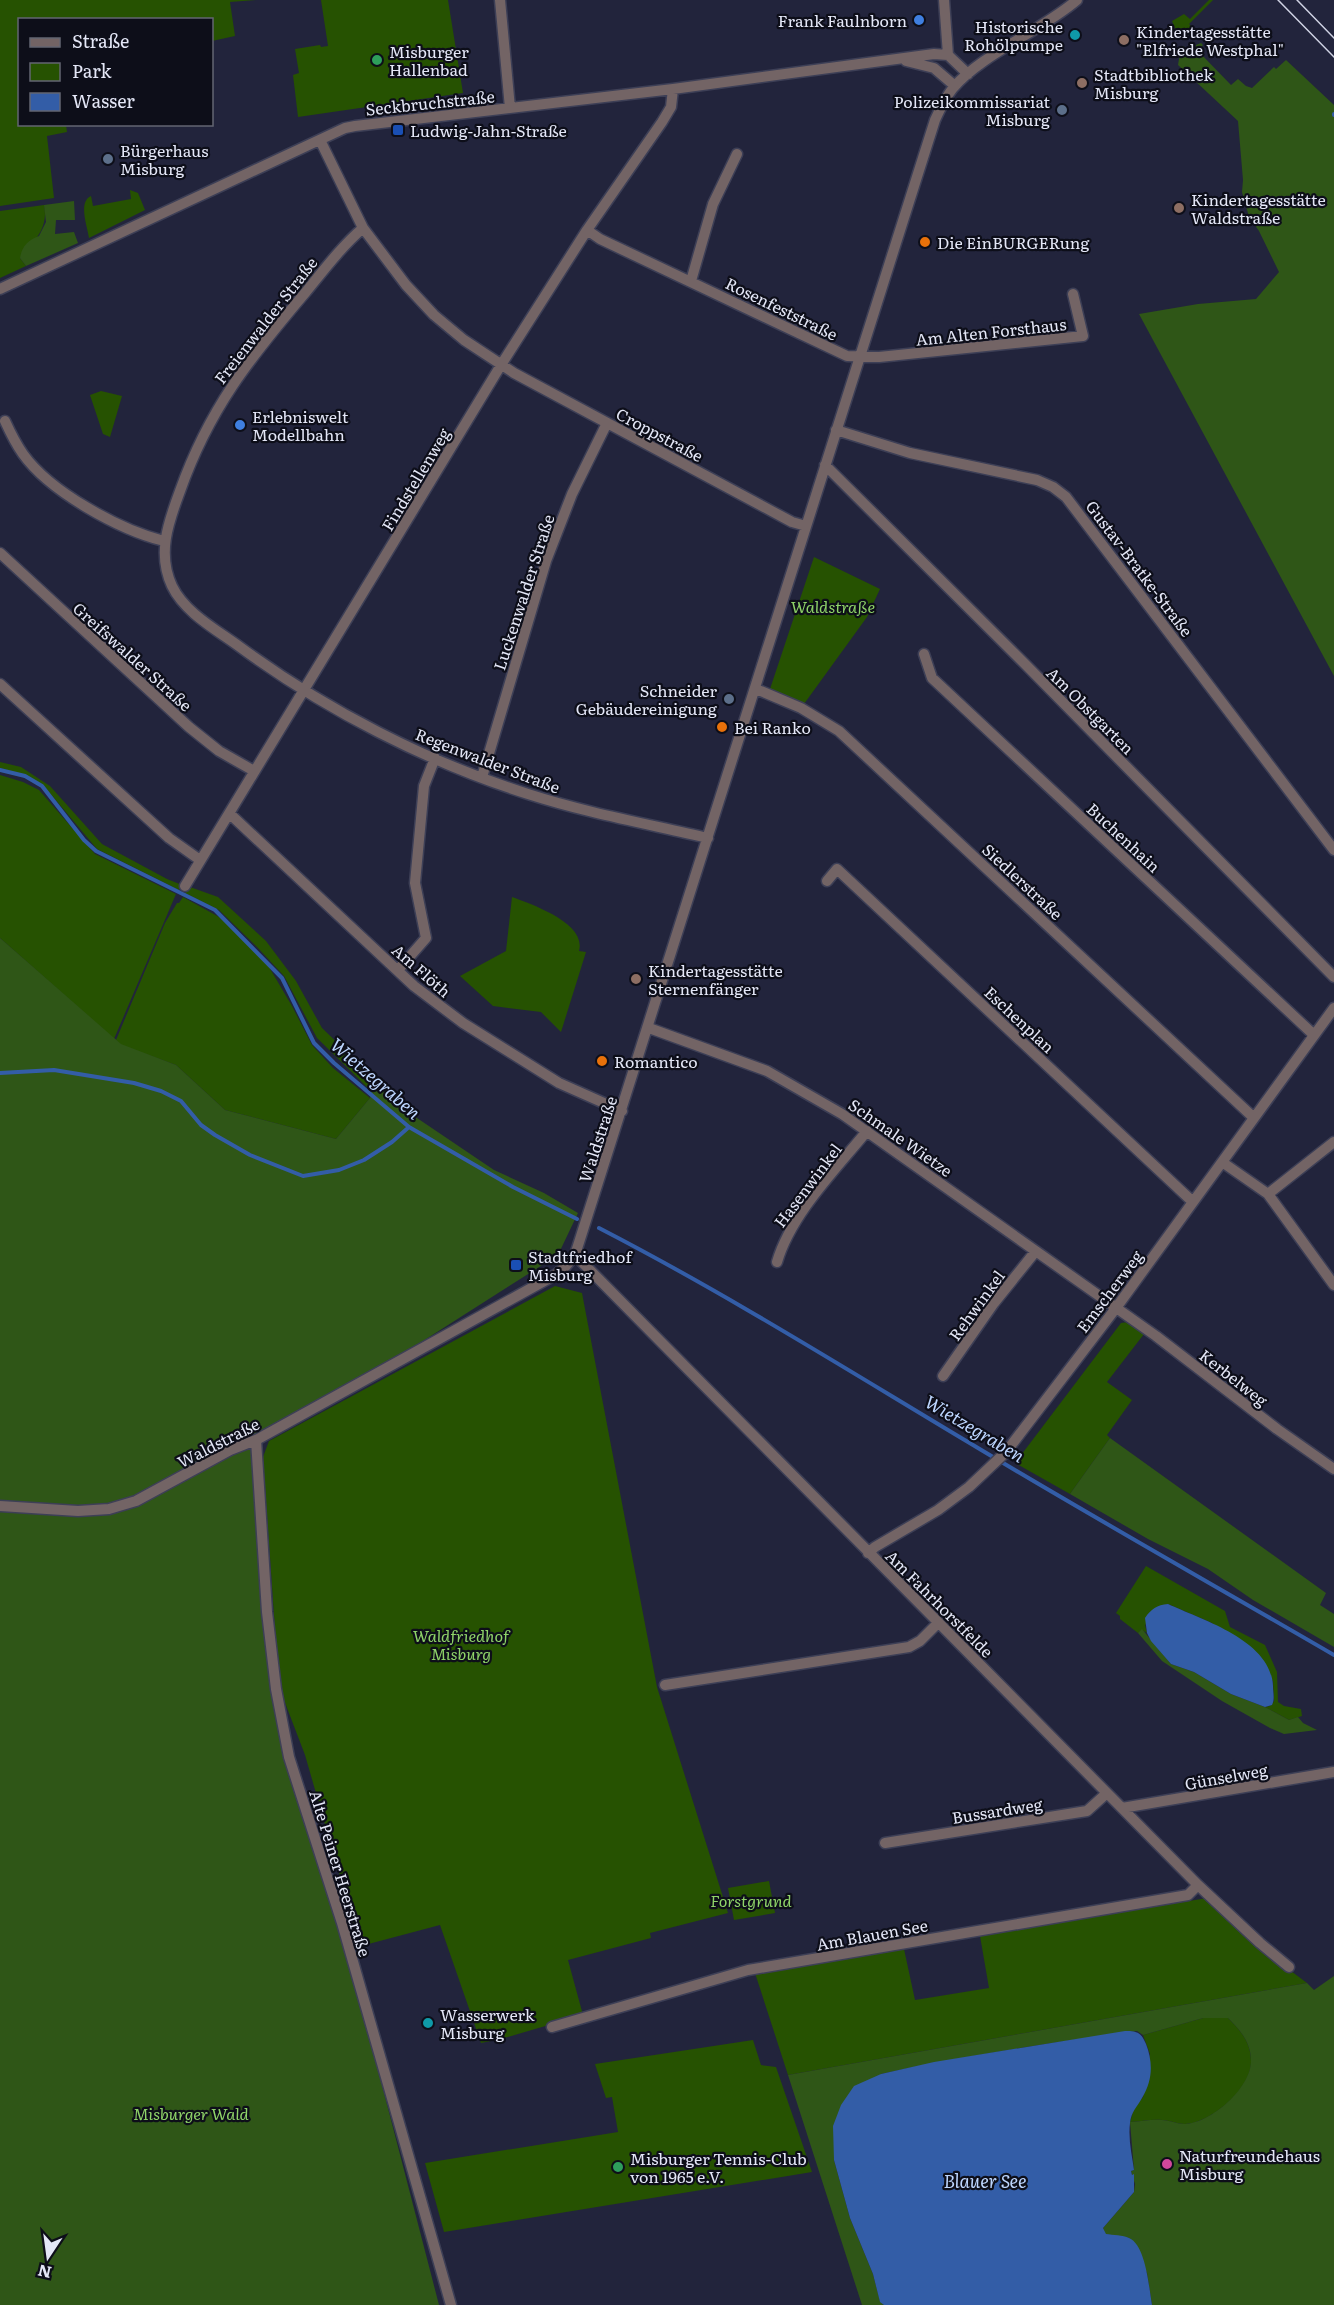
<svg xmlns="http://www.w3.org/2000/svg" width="1334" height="2305" font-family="Literata,serif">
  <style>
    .green { fill: #265201 }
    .forest { fill: #2f5617 }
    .water { fill: #335da7 }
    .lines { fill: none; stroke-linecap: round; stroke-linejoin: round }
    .stream { stroke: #335da7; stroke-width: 4 }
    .street-casing { stroke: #3d3f56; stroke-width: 13 }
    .street { stroke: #736465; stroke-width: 10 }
    .tram { stroke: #d0d3e4; stroke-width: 1.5 }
    .shop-dot { fill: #3f7fe0; stroke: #0d0e19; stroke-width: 2 }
    .culture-dot { fill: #0f9aa8; stroke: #0d0e19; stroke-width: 2 }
    .education-dot { fill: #8d6e63; stroke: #0d0e19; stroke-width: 2 }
    .leisure-dot { fill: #2e9e5b; stroke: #0d0e19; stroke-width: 2 }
    .service-dot { fill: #5c6f8a; stroke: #0d0e19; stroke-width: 2 }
    .transit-dot { fill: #1a4fb4; stroke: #0d0e19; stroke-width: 2 }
    .food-dot { fill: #e8710a; stroke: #0d0e19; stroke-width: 2 }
    .hotel-dot { fill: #d1479c; stroke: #0d0e19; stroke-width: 2 }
    .labels { text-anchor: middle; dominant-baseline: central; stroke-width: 4.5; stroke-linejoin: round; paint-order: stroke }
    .poi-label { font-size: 16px; fill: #e4e7f7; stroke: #0d0e19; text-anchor: start }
    .street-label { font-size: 16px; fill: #e4e7f7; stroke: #0d0e19 }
    .park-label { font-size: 16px; font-style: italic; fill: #8fd469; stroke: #0d0e19 }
    .water-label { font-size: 18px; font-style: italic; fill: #bdd6ff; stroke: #0d0e19 }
  </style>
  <rect width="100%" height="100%" fill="#22243c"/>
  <path class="green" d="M0,0H256L230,2L235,36L212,41V20H20V124L66,125L67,132L47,136L54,198L0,206Z
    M321,0H448L463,93L298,117L293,75L299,73L295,49L320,45L321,47L328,46Z
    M1209,0H1213L1189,24L1194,29L1187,36H1178L1172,21L1184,14L1190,19Z
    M130,190L138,193L145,210L89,238C87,225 78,202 91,196L93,206L131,199Z
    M44,205C49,228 34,242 20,258L26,266L0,278V211Z
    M101,391L122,396L110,437L103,434L90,395Z
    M814,557L880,589L867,617L804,704L770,689Z
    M0,762L21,767L50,786L102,844L167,879L182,885L179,890L97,849L43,785L25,775L0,768Z
    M0,775L23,782L39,790L95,854L176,894L114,1039L0,938Z
    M190,887L218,897L266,941L296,981L322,1028L375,1079L372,1092L317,1038L284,976L257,947L219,910L185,893Z
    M183,897L219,917L232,928L269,967L292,1006L312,1045L333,1068L370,1098L336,1139L225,1110L176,1065L121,1045L116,1040L165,923L177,903H179Z
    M512,897C531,904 587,923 579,951L586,952L561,1032L541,1012L493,1006L460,976L506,951Z
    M555,1286L582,1293L657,1687L728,1913L650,1933L651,1938L568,1960L583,2015L501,2039L481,2043L440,1925L361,1946L358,1939L305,1755L279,1687L263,1457L269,1441Z
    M1128,1322L1144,1334L1107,1382L1132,1400L1107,1435L1110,1438L1070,1494L1015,1463L1121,1323Z
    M1146,1566L1225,1611L1230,1627L1265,1645L1277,1672L1278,1702L1284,1706L1301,1709L1302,1716L1289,1720L1265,1707L1270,1706L1274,1701L1273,1681L1212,1623L1168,1604L1145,1625L1147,1633L1142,1630L1138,1633L1120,1619V1616L1116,1613Z
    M769,1881L775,1913L734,1920L728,1888Z
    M1207,1898L1267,1953L1307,1983L788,2075L755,1973L904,1949L915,2000L989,1988L980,1936Z
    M1203,2018H1228C1240,2030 1251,2042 1251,2061C1252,2088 1211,2123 1185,2124C1177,2124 1169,2120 1162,2120C1150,2119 1141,2122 1130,2122L1134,2108L1143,2097L1150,2054L1143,2035Z
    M753,2040L761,2065L776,2067L812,2172L444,2232L425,2163L618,2132L612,2097L606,2098L595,2064Z"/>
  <path class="forest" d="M1201,43L1203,45L1198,51L1231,85L1238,79L1246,86L1252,88L1274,67L1276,69L1286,60L1334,105V676L1139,314L1198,304L1256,299L1279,272L1259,231L1249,217L1242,192L1243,180L1238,121L1178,65L1181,46H1184L1185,53L1196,52V45Z
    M74,201L75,220H56L55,234L74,232L78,243L26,266L20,258C22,246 28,240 39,236L46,222L44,205Z
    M0,938L121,1044L176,1065L225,1110L336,1139L370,1098L375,1079L417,1118L494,1170L544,1193L578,1213L558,1255L423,1341L252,1439L284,1756L354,1977L439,2305H0Z
    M1110,1438L1326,1593L1320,1605L1334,1614V1647L1253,1600L1208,1569L1148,1539L1070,1494Z
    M1142,1629L1171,1664L1194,1672L1231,1694L1265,1707L1289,1720L1298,1717L1303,1723L1317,1730L1284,1734L1270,1728L1222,1701L1162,1661L1138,1633Z
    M1334,1976V2305H1152L1147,2273L1129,2238L1105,2234L1103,2228L1134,2192L1135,2184L1131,2171L1134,2170L1130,2122C1141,2122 1150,2119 1162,2120C1169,2120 1177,2124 1185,2124C1211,2123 1251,2088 1251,2061C1251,2042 1240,2030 1228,2018H1203L1143,2035L1137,2031C1051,2043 966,2055 881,2074L834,2160L850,2218L873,2274L880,2301L884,2305H862L788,2075L1307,1983L1314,1990Z"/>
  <path class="water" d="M1168,1604C1202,1620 1271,1640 1273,1686C1273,1693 1275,1699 1272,1705L1265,1707L1231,1694L1194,1672L1171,1664L1151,1641L1147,1633L1145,1618C1151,1609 1157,1605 1168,1604Z
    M1125,2031C1137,2031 1141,2032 1146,2044C1153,2062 1153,2080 1142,2098C1137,2107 1131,2112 1130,2123C1128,2139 1132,2155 1134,2170L1131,2171L1132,2175L1134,2174V2192L1103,2228L1106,2234C1113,2235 1123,2235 1129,2238C1146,2245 1149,2288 1152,2305H884L880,2302L873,2274L850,2218L834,2160L833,2126L841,2105L854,2086L881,2074L934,2062Z"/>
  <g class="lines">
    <path class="stream" d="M1334,114V115
      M0,770L25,776L42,786L84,840L96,851L215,910L282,978L314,1043L334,1063L409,1127L513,1187L577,1219
      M0,1073L54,1070L134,1083L161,1091L181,1101L201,1125L215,1135L250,1155L303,1176L339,1170L364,1160L392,1142L409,1127
      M599,1228C725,1293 846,1369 968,1442C1089,1515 1212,1584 1334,1655"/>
    <g class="street-casing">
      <path id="street" d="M500,0L510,108
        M944,0L948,55
        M906,61L934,68L955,86
        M320,140L363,228L406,285L434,315L464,340L514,373L792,522L806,526
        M363,228C341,247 323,271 305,293C249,359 209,409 180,491C168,523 157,554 172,586C185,613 217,630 240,647C326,710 427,762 528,794C587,813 648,824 708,838
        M587,230L600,239L847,356L879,357L1083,336L1073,294
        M691,281L713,204L737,154
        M0,289L345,128L355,126L673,89L934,54L948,55L968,74
        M5,421C10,432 16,444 23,454C50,492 120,530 164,541
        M836,430L910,453L1037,480L1053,487L1066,497L1334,850
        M825,465L1025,664L1334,977
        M0,553L189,727L219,751L254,771
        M924,654L932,678L1314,1035
        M0,684L169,838L200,860
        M756,689L801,708L839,731L1253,1117
        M482,777L546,561L572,494L607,423
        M230,814L414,986L463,1023L559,1083L622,1111
        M827,881L837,869L1193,1202
        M185,886L501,365L587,230L662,122L671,107L673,89
        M398,970L426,938L415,883L424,786L435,758
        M649,1028L767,1071L842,1114L1156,1336L1277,1429L1334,1469
        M1222,1162L1268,1194L1334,1285
        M1268,1194L1334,1142
        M575,1255L1198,1885L1260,1943L1289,1967
        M777,1262C791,1214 836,1169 867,1131
        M943,1376L994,1303L1035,1252
        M256,1440L267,1612L276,1689L289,1757L342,1923L451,2305
        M0,1506L78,1511L109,1509L136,1501L230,1450L256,1440L555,1275L565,1267L575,1255L935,120C940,109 945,98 953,88C982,54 1041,31 1077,0
        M868,1553L875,1547L938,1510L969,1487L1006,1452L1116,1308L1334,1008
        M665,1685L909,1647L920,1641L938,1623
        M1122,1808L1334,1772
        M885,1843L1087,1811L1107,1793
        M552,2027L748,1970L1188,1895L1198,1885"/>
    </g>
    <use href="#street" class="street"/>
    <path class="tram" d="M1278,0L1334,57
      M1297,0L1334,38"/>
  </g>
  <g class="shop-dot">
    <circle cx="919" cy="20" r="6"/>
    <circle cx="240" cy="425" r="6"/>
  </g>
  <g class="culture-dot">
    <circle cx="1075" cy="35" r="6"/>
    <circle cx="428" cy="2023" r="6"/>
  </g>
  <g class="education-dot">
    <circle cx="1124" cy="40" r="6"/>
    <circle cx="1082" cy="83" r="6"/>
    <circle cx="1179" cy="208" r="6"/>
    <circle cx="636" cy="979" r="6"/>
  </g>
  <g class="leisure-dot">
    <circle cx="377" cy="60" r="6"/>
    <circle cx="618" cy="2167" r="6"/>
  </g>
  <g class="service-dot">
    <circle cx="1062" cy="110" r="6"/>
    <circle cx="108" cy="159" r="6"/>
    <circle cx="729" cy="699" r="6"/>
  </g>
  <g class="transit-dot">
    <rect x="392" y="124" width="12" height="12" rx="3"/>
    <rect x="510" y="1259" width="12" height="12" rx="3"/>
  </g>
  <g class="food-dot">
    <circle cx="925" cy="242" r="6"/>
    <circle cx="722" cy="727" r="6"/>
    <circle cx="602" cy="1061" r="6"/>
  </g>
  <circle class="hotel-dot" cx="1167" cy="2164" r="6"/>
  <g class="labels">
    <g class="poi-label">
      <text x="907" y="20" text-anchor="end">Frank Faulnborn</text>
      <text x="1063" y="26" text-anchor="end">Historische<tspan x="1063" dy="18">Rohölpumpe</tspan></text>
      <text x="1136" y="31">Kindertagesstätte<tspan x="1136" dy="18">"Elfriede Westphal"</tspan></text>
      <text x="389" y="51">Misburger<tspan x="389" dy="18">Hallenbad</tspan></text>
      <text x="1094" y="74">Stadtbibliothek<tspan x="1094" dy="18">Misburg</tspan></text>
      <text x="1050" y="101" text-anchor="end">Polizeikommissariat<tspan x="1050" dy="18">Misburg</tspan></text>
      <text x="410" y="130">Ludwig-Jahn-Straße</text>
      <text x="120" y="150">Bürgerhaus<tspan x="120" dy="18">Misburg</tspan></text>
      <text x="1191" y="199">Kindertagesstätte<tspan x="1191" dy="18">Waldstraße</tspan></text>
      <text x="937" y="242">Die EinBURGERung</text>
      <text x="252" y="416">Erlebniswelt<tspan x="252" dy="18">Modellbahn</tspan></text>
      <text x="717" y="690" text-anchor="end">Schneider<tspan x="717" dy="18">Gebäudereinigung</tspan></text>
      <text x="734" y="727">Bei Ranko</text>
      <text x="648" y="970">Kindertagesstätte<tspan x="648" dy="18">Sternenfänger</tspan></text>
      <text x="614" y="1061">Romantico</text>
      <text x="528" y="1256">Stadtfriedhof<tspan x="528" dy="18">Misburg</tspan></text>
      <text x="440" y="2014">Wasserwerk<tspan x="440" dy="18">Misburg</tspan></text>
      <text x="1179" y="2155">Naturfreundehaus<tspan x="1179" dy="18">Misburg</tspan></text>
      <text x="630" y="2158">Misburger Tennis-Club<tspan x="630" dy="18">von 1965 e.V.</tspan></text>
    </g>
    <g class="street-label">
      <text transform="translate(430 102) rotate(-6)">Seckbruchstraße</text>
      <text transform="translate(782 308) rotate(26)">Rosenfeststraße</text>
      <text transform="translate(265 320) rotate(-52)">Freienwalder Straße</text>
      <text transform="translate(991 331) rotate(-6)">Am Alten Forsthaus</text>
      <text transform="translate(660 434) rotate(28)">Croppstraße</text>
      <text transform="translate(415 479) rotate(-59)">Findstellenweg</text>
      <text transform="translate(1140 568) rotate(53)">Gustav-Bratke-Straße</text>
      <text transform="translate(523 592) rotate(-72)">Luckenwalder Straße</text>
      <text transform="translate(133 656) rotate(42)">Greifswalder Straße</text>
      <text transform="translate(1091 710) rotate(45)">Am Obstgarten</text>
      <text transform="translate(488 760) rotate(21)">Regenwalder Straße</text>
      <text transform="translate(1124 837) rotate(43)">Buchenhain</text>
      <text transform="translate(1023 881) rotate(43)">Siedlerstraße</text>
      <text transform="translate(422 970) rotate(41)">Am Flöth</text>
      <text transform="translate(1020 1019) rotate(43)">Eschenplan</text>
      <text transform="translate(901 1137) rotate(35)">Schmale Wietze</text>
      <text transform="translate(597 1139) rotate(-72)">Waldstraße</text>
      <text transform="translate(807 1185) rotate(-53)">Hasenwinkel</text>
      <text transform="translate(1109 1291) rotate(-53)">Emscherweg</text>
      <text transform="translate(976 1305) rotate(-54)">Rehwinkel</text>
      <text transform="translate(1234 1377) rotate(38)">Kerbelweg</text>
      <text transform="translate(218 1442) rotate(-27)">Waldstraße</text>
      <text transform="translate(940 1603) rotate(45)">Am Fahrhorstfelde</text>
      <text transform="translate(1226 1776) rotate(-10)">Günselweg</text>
      <text transform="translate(997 1810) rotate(-9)">Bussardweg</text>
      <text transform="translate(341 1873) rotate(73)">Alte Peiner Heerstraße</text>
      <text transform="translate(872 1934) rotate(-10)">Am Blauen See</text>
    </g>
    <g class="park-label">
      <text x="833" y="606">Waldstraße</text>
      <text x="461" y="1635">Waldfriedhof<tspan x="461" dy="18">Misburg</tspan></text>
      <text x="751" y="1900">Forstgrund</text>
      <text x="191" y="2113">Misburger Wald</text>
    </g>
    <g class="water-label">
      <text transform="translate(376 1078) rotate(41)">Wietzegraben</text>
      <text transform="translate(975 1428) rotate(31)">Wietzegraben</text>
      <text x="985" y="2180">Blauer See</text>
    </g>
  </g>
  <rect x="18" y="18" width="195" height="108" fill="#0d0e19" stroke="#636572" stroke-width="1.5"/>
  <rect x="30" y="38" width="30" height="9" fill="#736465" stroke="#636572" stroke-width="1.5"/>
  <text x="72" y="48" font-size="18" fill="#e4e7f7">Straße</text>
  <rect x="30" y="63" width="30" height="18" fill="#265201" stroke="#636572" stroke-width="1.5"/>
  <text x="72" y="78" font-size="18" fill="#e4e7f7">Park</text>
  <rect x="30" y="93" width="30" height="18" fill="#335da7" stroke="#636572" stroke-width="1.5"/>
  <text x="72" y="108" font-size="18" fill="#e4e7f7">Wasser</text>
  <g transform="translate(48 2257) rotate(193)" stroke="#0d0e19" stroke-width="4.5" paint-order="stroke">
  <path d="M0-4.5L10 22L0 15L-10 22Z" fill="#e4e7f7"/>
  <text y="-9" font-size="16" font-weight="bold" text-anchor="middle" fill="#e4e7f7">N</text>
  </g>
</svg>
